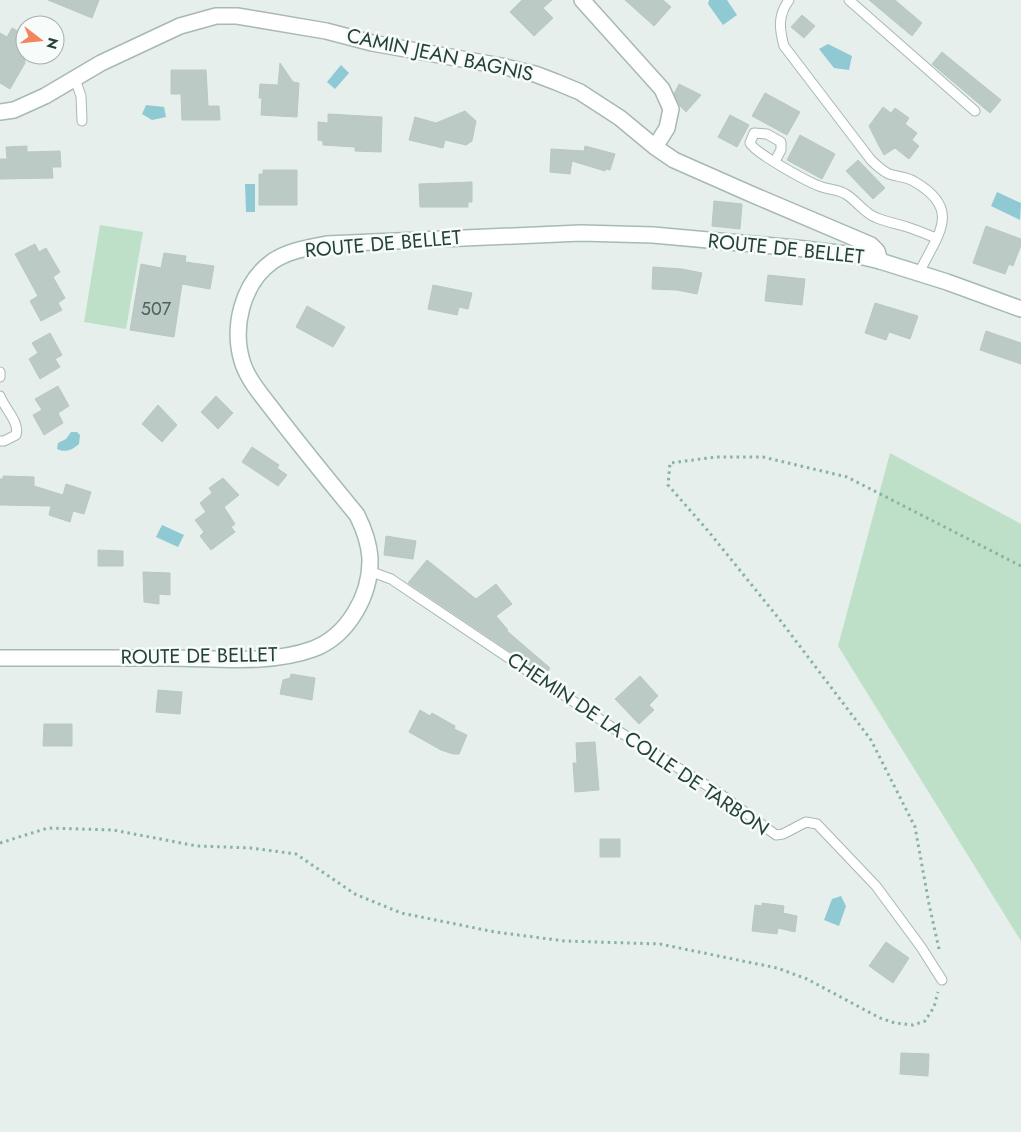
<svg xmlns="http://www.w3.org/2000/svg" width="1021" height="1132" font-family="Jost,sans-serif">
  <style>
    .green { fill: #bfe0c8 }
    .water { fill: #8ec9d4 }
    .building { fill: #bbcac4; stroke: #b8c9c2 }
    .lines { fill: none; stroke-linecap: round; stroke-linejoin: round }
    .lane-casing { stroke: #a8b8b2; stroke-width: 11 }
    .street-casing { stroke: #a8b8b2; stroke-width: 18 }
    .secondary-casing { stroke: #a4bbb3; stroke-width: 18 }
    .path { stroke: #86b3a5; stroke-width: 3; stroke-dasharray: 2.5 4; stroke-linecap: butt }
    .lane { stroke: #fff; stroke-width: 9 }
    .street { stroke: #fff; stroke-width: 15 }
    .secondary { stroke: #fff; stroke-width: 15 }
    .labels { text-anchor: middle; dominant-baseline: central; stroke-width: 5; stroke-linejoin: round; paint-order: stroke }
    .number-label { font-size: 18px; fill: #4a645c }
    .street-label { font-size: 20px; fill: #24423a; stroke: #f7fbf9 }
  </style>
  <rect width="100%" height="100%" fill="#e6efeb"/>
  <path class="green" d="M100,225L143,232L126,329L84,322Z
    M890,453L1021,524V941L838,646Z"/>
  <path class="water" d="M709,0H727L737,15L723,25L708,4Z
    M828,44L852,56L849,70L834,68L819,49Z
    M341,65L349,73L335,89L327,82Z
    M146,105L164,107L166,117L152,120L142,114Z
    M245,184H255V212H246Z
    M997,192L1021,203L1020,220L991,206Z
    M71,432H77L80,435L79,444C72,450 66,453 57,449L58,443L66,439Z
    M162,525L184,535L178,547L156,537Z
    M841,896L846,906L839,926L824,920L832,899Z"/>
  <path class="building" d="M48,0H99L92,18Z
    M522,0H552L543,8L553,18L534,36L510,12Z
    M625,0H663L671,7L654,26Z
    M869,0H895L922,23L912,36Z
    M802,15L815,26L804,38L791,27Z
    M12,28L25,35V63L10,89L0,83V33L7,37Z
    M942,52L1001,100L990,113L932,64Z
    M280,63L293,82L299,83L297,117L261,115L262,98H259L260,84L278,85Z
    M171,70H206L208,106H219L220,120H182L181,94H171Z
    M679,84L701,95L686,112L680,106L674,94Z
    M765,93L800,112L787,135L752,116Z
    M883,107L891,113L895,108L909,118L905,124L917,133L912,140L919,146L909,159L895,148L884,155L879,146L869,126Z
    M465,111L476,121L472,141L466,145L445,140L443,148L409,140L415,117L436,123Z
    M328,114L382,117L381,152L355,151V147L323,145V141L318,140V122L328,123Z
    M730,115L749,125L737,147L718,137Z
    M800,135L835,154L822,179L787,160Z
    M27,146V152L60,151L61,167H52L53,178L0,179V159H7L6,147Z
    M585,146L615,154L610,170L606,169L605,171L572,161L570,174L550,172L551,149L584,151Z
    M858,160L885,188L873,199L846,171Z
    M263,170H297V205H259V174H263Z
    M472,182V202H468V207H420L419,184Z
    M714,201L742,204L740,229L712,226Z
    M986,226L1021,239V245L1013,266L1009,264L1005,274L973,263Z
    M35,244L39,252L46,248L60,272L53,277L65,298L58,303L62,310L41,321L30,301L38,296L15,254Z
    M164,253L186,256L185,262L214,266L210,289L182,284L174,337L130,330L141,264L161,268Z
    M653,267L682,269L702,273L697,294L677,290L652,289Z
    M768,275L805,279L802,305L765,301Z
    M433,285L472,293L468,309L459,307L457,315L428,309Z
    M875,303L918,316L910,339L889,332L886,340L865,333Z
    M307,306L345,327L333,347L296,327Z
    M986,331L1021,343V364L980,350Z
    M50,333L62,355L55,359L60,367L40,379L29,359L38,353L32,343Z
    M58,386L69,406L58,413L63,423L44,435L33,415L42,410L35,399Z
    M216,396L233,413L218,429L201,412Z
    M158,405L177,425L162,442L142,424Z
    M252,447L279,465L277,468L287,475L278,486L242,462Z
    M3,476L34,477V486L63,495L66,484L91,492L84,514L73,511L70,522L49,515L51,506L0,505V479H3Z
    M223,478L239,495L224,507L235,524L231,527L235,532L211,550L200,536L204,532L195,520L206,512L200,503L212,493L209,488Z
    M386,536L416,541L413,559L384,555Z
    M98,550L123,551V566H98Z
    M427,560L476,599L496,584L512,604L496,616L508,630L507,631L550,668L545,675L408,583Z
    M143,572L170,573V595L159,594V604L144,602Z
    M291,674L315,678L312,700L280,694L283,680L290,678Z
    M640,676L658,696L649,705L654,710L639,724L615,699Z
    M158,690L182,692L180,714L156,712Z
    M420,710L430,716L432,713L455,726L454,729L467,735L459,754H453L441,750L409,732Z
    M44,724H72V746H43Z
    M595,742L599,790L575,792L573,763H577L576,743Z
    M600,839H620V857H600Z
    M762,903L784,906L783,913L797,916L795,932L778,928L777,934L752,931L755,905L762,906Z
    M886,942L909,958L893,983L869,966Z
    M901,1053L929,1054L928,1076L900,1074Z"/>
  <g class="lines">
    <g class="lane-casing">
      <path id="lane" d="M789,0C778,15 779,28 784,46L871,160C876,165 883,171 889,174C898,177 908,177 915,182C963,210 937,235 919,273
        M849,0L975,111
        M75,79L81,96L82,121
        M775,161L781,150V142L767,134L754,133L750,143C755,153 809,183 822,187C830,190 839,189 847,195C858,202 865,214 877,218C887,222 897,224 907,227C917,230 926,234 936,238
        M0,372V377
        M0,396C4,408 20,422 16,435L4,441H0
        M369,571L391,579L610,726L719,793L776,835L783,834L806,822L817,824L876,886L921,947L942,980"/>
    </g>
    <g class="street-casing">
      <path id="street" d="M582,0L662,89L671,109L667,128L655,147
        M0,112L14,110L45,96L101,63L180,26L216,16H237L261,20L326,31L372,43L501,66L535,74L556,82L580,92L620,118L655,147L674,160L751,194L871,245L877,251L880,261"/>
    </g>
    <g class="secondary-casing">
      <path id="secondary" d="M0,658C57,658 113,658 170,658C216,658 269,665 313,649C348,636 371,595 370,558C369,543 364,529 357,515C330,482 302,448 276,414C265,399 249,382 243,364C231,328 242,283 273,261C290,250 308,248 327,244L581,233L653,235L796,248L855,255L880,261L947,282L1021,309"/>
    </g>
    <path class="path" d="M0,843L48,828L113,830L197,846L251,848L296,854L355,894L401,913L495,932L565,941L660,944L777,968L807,979L880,1018L895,1023L913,1025L925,1021L934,1007L938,992
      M939,949L929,904L915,827L871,740L780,620L709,532L668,485L670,463L716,457H763L847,477L1021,566"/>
    <use href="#lane" class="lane"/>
    <use href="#street" class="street"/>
    <use href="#secondary" class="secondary"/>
  </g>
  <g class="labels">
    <g class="number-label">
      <text x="156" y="309">507</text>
    </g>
    <g class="street-label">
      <text transform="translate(440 55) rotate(12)">CAMIN JEAN BAGNIS</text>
      <text transform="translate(383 244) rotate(-5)">ROUTE DE BELLET</text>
      <text transform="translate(786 249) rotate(6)">ROUTE DE BELLET</text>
      <text transform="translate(199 656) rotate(-1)">ROUTE DE BELLET</text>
      <text transform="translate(638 744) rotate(34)">CHEMIN DE LA COLLE DE TARBON</text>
    </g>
  </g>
  <g transform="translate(40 40) rotate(106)"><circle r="24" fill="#f7fbf9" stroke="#a3b1ad"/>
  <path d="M0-4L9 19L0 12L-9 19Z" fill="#f4845f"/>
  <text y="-8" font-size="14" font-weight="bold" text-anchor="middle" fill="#24423a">N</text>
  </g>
</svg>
